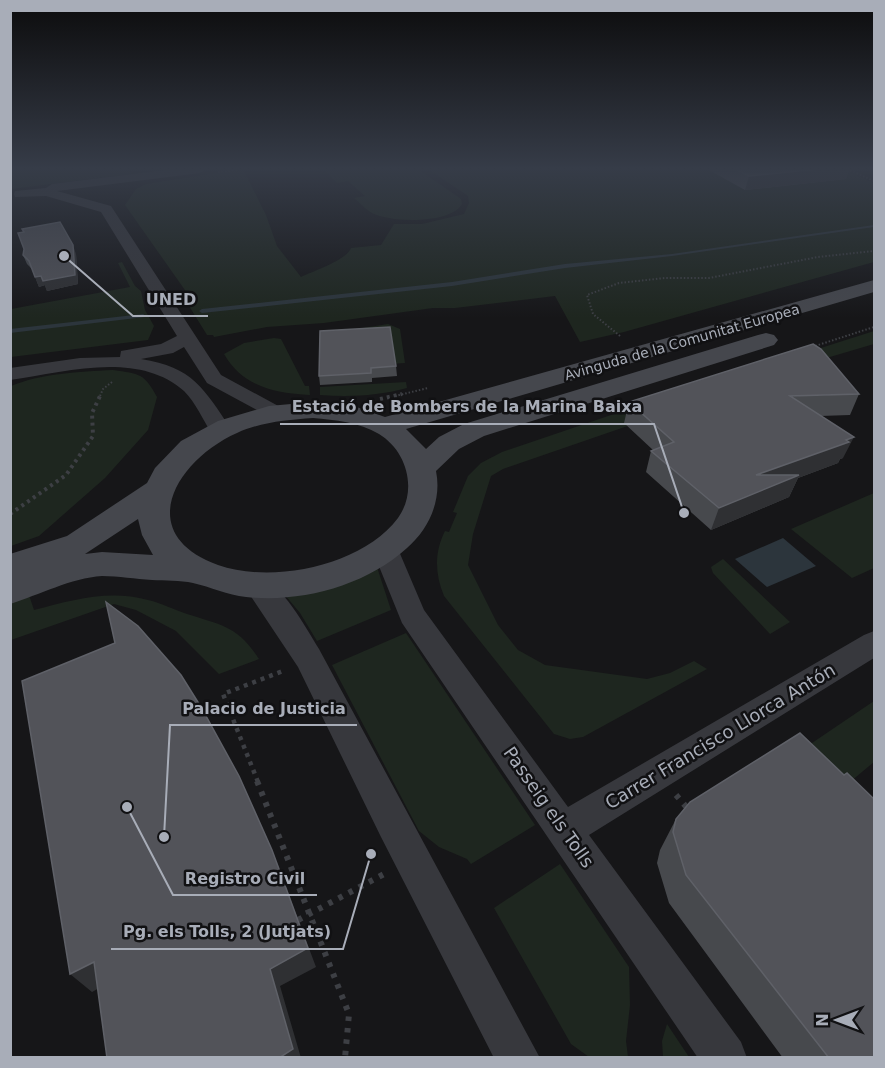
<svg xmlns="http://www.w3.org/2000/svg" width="885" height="1068" font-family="'DejaVu Sans',sans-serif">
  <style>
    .green { fill: #1e261f }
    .water { fill: #2c353c }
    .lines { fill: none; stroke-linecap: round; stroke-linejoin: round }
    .stream { fill: #2c353c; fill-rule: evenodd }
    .path-far3 { stroke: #3d3f44; stroke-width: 2; stroke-dasharray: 1.5 2; stroke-linecap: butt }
    .path-far2 { stroke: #3d3f44; stroke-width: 4; stroke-dasharray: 3 4; stroke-linecap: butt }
    .path-far1 { stroke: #3d3f44; stroke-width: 4.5; stroke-dasharray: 4 5; stroke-linecap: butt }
    .path { stroke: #3d3f44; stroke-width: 6; stroke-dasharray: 4.5 7; stroke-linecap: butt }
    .street { fill: #37383d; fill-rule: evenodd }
    .secondary { fill: #45474d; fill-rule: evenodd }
    .wall { fill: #47494d }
    .shaded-wall { fill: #2f3033 }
    .building { fill: #525359; stroke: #5f6168; stroke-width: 1.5 }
    .labels { text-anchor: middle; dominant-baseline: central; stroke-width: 5; stroke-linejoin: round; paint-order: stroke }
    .far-street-label { font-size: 14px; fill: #a8adb8; stroke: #111113 }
    .near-street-label { font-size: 18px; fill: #a8adb8; stroke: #111113 }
    .leader { fill: none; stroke: #a8adb8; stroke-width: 2 }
    .callout-dot { fill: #a8adb8; stroke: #111113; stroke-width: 2 }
    .callout-label { font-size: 16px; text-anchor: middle; font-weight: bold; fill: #a8adb8; stroke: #111113; stroke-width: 5; stroke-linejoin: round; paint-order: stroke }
  </style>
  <rect width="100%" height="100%" fill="#161618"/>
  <path class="green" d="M10,169H129L131,174L11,189Z
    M243,169L266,215L277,246L301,277C313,271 347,260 351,248L381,245L394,224H422L464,214L469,203L468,196L428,169H843L874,183V262L624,332L580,342L555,296L455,308H433L324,323L267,327L214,337L213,335H207L189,306L190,303L187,304V293L125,205L136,189L146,184Z
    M323,169H418L461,199L462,204C451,224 391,223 372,213C366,210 360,203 354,198L365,196L348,181L337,183Z
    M122,262L135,286L141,291L145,310L154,326L148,340L11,357V309L130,287L118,263Z
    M388,324L400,329L405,363L375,365L357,335L356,329Z
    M874,331V344L813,362L503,469L491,476L473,534L468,565L498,625L518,650L545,665L647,679L670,673L694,661L707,669L583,737L570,739L554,734L444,596C435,574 434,553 445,531L449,532L457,513L453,512L468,476L481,463L502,452L614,414Z
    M274,338L281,339L305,386H309L310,395C275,393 243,387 224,354L244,343Z
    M113,370C140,374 144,373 157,397L148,430L105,478L39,536L11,546V386C43,373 78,372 113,370Z
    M406,382L407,388C377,396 351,397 320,395V387Z
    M874,493V568L852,578L791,529Z
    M723,559L790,622L770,634L713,573L711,567Z
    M376,564L391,610L317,641L300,613L285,595Z
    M29,595L34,610C72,600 109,589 148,600C162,603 174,610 187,614C221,625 238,626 259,659L219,674L176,631L136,610L114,604L11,640V602Z
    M406,633L535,825L471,864L467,859L439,847L419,831L332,665Z
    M874,701V762L821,806L778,766Z
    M560,864L629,967L630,1005L626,1041L628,1057H589L571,1044L494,908Z
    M667,1024L689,1057H663L662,1041Z"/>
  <path class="water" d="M783,538L816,566L767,587L735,559Z"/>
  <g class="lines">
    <path class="stream" d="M874,225V227L672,256L565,268L452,286L202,313L199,311L202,309L452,282L565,264L672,254Z
      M143,314L146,316L145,317L10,333V329Z"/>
    <path class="path-far3" d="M847,169L874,181
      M218,172L241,169
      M620,336L593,314L587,295L619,283L665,278H709L818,257L874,251
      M812,347L874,327
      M100,396L103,389L112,382
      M395,396L428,388"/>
    <path class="path-far2" d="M380,399L402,394
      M10,514L66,475L93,436L92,413L101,394"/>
    <path class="path-far1" d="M258,782L223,694L283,671"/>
    <path class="path" d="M257,781L349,1014L345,1058
      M676,795L689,810
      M298,920L384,874"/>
    <path class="street" d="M174,169H206L200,173L57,191L111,206L221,375L282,408L285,412L282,416L275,418L268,416L207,383L184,347L173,353L141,359C193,367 204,389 231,429L228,434L220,435L212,434C203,420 196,403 184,391C138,350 65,372 10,380V368L80,358L120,357L121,351L161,344L177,336L101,212L46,196L15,197L14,194L15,191L46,188L52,184Z
      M385,540L394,542L398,549L424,610L568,807L864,635L874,631V658L589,835L741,1042L747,1058H698L402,623L372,549L376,542Z
      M258,576C282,583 306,628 319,649L540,1058H494L381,837L298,667L244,586L248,579Z"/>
    <path class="secondary" d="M874,280V292L406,429L426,449L439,437L464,424L758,335L766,333L774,335L778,340L774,345L484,436L459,449L436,471C442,500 429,529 407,548C365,586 301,603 246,597C227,595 211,587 193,583C180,580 165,581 152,580C135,579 119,576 102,576C71,578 39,595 10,604V554L67,536L147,483L155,468L181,441L218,421L269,406L313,402L354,406L385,417ZM313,418C335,420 359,422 379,434C407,451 418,490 398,518C362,566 272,584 218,565C132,534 176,460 237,433C261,422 287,420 313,418ZM138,519L142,535L153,555L102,552L85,554Z"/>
  </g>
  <path class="wall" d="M707,169H849L846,179L745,190Z
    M76,254L78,284L47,291L45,285L39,287L32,269L27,264L23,255Z
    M320,331L396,366L397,376L372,378V382L320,385L319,376Z
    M859,394L850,415L820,416L843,458L840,459L838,463L798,478L789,497L711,530L646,472L651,451L653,450L624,423L629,402Z
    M844,775L874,1058H783L669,903L657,863L660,850L676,819Z"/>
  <path class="shaded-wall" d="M818,169H849L846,179L745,190L749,176Z
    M73,245L76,254L78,284L47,291L43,281Z
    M41,276L45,285L39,287L35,277Z
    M854,437L843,458L840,459L838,463L798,478L789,497L711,530L719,508L756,475Z
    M272,850L316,967L280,986L301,1058H279L270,969Z
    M94,962L114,980L92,992L70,974Z"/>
  <path class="building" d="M735,169H818L749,176Z
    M60,222L73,245L75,275L43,281L41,276L35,277L29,261L23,255L24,249L18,233L24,232L22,229Z
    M390,327L396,366L371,368V373L319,376L320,331Z
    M813,344L821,349L859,394L790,396L854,437L846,440L849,442L756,475H799L719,508L651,451L674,442L629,402Z
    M106,602L138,626L181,675L201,707L239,776L272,850L308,948L270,969L293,1049L279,1058H107L94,962L70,974L22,681L115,643Z
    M800,733L844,775L847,773L874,799V1058H829L686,875L673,832L676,819L690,802Z"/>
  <linearGradient id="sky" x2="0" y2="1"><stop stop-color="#0c0c0d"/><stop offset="0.53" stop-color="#363c48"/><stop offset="1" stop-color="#363c48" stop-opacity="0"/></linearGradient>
  <rect width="885" height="318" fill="url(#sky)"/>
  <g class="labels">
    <g class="far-street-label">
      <text transform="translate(682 342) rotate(-16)">Avinguda de la Comunitat Europea</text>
    </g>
    <g class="near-street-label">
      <text transform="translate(720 736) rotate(-31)">Carrer Francisco Llorca Antón</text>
      <text transform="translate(549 807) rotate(55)">Passeig els Tolls</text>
    </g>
  </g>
  <path class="leader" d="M64 256L133 316H208M684 513L654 424H280M164 837L170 725H357M127 807L173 895H317M371 854L343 949H111"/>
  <g class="callout-dot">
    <circle cx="64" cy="256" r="6"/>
    <circle cx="684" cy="513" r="6"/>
    <circle cx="164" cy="837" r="6"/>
    <circle cx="127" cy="807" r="6"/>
    <circle cx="371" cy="854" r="6"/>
  </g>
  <g class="callout-label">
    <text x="171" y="305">UNED</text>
    <text x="467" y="412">Estació de Bombers de la Marina Baixa</text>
    <text x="264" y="714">Palacio de Justicia</text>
    <text x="245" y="884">Registro Civil</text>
    <text x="227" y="937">Pg. els Tolls, 2 (Jutjats)</text>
  </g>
  <rect width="885" height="1068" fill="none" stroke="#a8adb8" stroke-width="24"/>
  <g transform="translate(837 1020) rotate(270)" stroke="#111113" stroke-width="4.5" paint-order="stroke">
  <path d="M0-4.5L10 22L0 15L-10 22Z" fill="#a8adb8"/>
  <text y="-9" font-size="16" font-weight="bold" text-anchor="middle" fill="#a8adb8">N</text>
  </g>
</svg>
